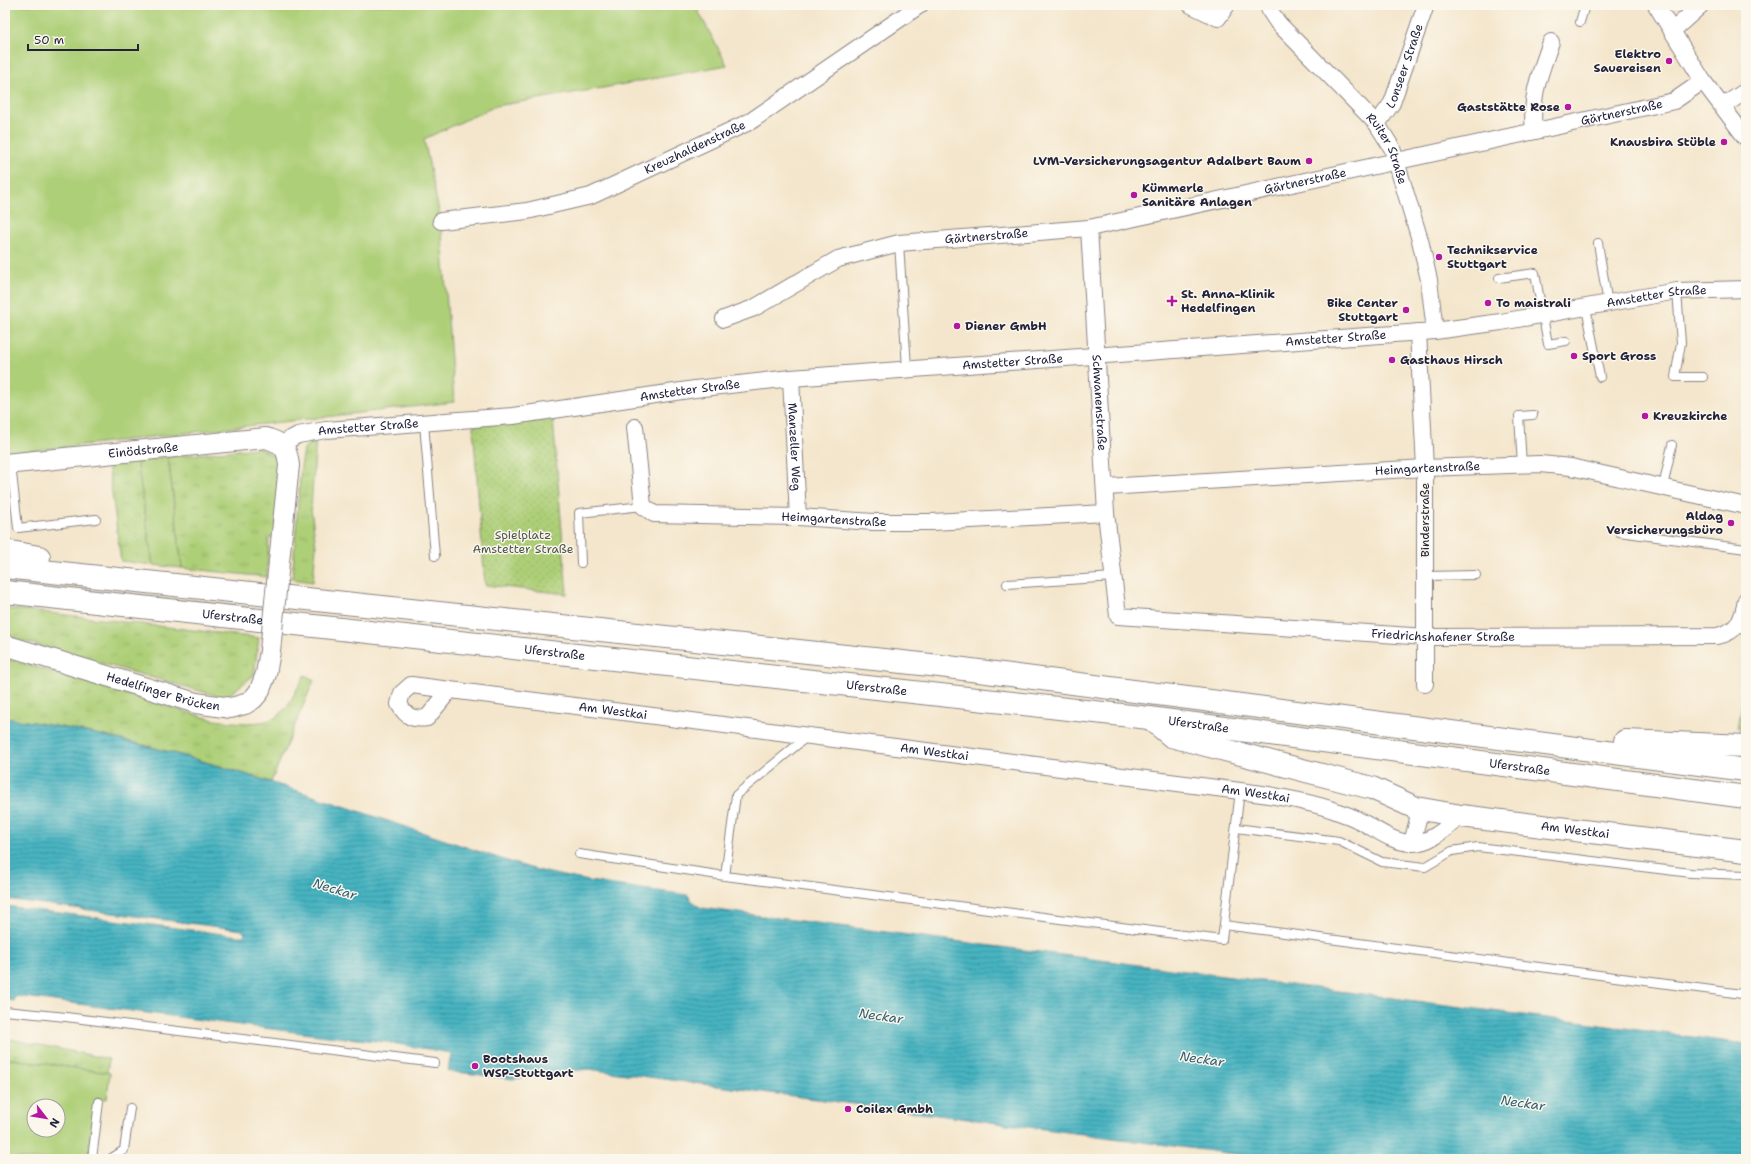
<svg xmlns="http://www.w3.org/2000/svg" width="1751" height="1164" font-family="'Shantell Sans',sans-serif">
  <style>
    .grass { fill: url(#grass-tufts); stroke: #687859 }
    .cemetery { fill: url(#cemetery-stones); stroke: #687859 }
    .park { fill: url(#park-dots); stroke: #687859 }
    .garden { fill: #adcf77; stroke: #687859; fill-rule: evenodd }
    .water { fill: url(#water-rules); stroke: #346b7e }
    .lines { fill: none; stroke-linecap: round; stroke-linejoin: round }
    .service-casing { stroke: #8b8484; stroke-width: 10 }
    .minor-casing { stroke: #8b8484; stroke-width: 18 }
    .tertiary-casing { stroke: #8b8484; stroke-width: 22 }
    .secondary-casing { stroke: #8b8484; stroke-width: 24 }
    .trunk-casing { stroke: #8b8484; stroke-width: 24 }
    .service { stroke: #fff; stroke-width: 8 }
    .minor { stroke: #fff; stroke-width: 16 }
    .tertiary { stroke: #fff; stroke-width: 20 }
    .secondary { stroke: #fff; stroke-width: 22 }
    .trunk { stroke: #fff; stroke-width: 22 }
    .tertiary-bridge-casing { stroke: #8b8484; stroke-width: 22; stroke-linecap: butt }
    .tertiary-bridge { stroke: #fff; stroke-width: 20 }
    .poi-dot { fill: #b5179e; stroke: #fbf7ec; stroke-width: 1.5 }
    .labels { text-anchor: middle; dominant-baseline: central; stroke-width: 3; stroke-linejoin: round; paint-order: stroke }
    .poi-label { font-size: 12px; font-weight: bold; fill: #22223b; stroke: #fbf7ec; text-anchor: start }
    .street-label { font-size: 12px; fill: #22223b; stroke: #fbf7ec }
    .park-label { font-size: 12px; fill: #4c564d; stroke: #fbf7ec }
    .water-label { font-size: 13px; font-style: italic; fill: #305c71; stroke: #fbf7ec }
  </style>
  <defs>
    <pattern id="grass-tufts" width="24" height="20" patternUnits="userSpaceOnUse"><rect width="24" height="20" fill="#adcf77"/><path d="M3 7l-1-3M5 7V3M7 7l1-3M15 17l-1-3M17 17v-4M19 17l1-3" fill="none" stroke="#95b168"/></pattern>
    <pattern id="cemetery-stones" width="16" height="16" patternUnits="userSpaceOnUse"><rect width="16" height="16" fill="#adcf77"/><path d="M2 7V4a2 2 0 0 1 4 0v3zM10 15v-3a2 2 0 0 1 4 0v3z" fill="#95b168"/></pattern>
    <pattern id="park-dots" width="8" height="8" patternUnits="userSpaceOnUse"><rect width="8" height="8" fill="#adcf77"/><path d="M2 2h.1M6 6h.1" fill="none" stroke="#95b168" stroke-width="1.8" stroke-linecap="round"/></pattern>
    <pattern id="water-rules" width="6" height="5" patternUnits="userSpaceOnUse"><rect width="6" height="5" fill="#46b4c1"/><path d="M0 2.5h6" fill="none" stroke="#3a929e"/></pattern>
  </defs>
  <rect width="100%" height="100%" fill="#fbf7ec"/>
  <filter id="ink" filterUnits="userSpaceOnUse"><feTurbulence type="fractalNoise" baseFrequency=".025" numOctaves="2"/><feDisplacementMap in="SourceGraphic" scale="8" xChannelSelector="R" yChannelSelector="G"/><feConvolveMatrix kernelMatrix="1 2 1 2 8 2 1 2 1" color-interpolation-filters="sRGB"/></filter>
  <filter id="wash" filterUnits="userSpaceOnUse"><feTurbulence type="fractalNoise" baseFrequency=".012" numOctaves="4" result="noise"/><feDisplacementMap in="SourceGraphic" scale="16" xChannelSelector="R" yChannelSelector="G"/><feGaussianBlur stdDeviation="0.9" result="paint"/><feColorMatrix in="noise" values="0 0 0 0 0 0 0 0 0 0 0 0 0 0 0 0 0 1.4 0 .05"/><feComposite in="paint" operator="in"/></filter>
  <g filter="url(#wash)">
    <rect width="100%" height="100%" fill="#f4e6cc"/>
    <path class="grass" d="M316,438L311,508L316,547L313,582L292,579L301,467L304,449L312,439Z
      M259,448L273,455L280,465L275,538L269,537L267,577L182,568L168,457Z
      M137,460L153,565L121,561L108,463Z
      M5,609L24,610L259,638L254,675L225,698L5,636Z
      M5,658L214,720C231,722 265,727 279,715C290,705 297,688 305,675L314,680L271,782C184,754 96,730 5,718Z
      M5,1038L109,1059L107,1073L5,1058Z"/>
    <path class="cemetery" d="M1746,681V728H1738Z"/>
    <path class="park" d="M553,419L567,594L485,585L473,426Z"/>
    <path class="garden" d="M5,5H695L727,65L603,88L496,106L424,139L441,221L454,402L5,454Z
      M168,457L182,568L153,565L137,460Z
      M5,1058L110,1073L107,1099L96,1098L88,1159H5ZM34,1106H58V1130H34Z"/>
    <path class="water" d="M5,718C153,738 294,790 436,837C467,847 499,859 530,868C581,882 635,888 688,895L693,902L701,908L1746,1044V1159H1272L588,1069L514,1079L448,1071L451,1053L386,1042L318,1035L16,996L14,1001L5,999V906L238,936H243L245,934L242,930L5,899Z"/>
  </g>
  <g filter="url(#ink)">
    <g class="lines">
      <g class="service-casing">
        <path id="service" d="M1580,22L1585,5
          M899,243L907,368
          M1598,243L1608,304
          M1499,278L1535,273L1548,344L1566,341
          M1677,291L1681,343L1675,377H1703
          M1586,308L1600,377
          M424,423L435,556
          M11,464L18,528L96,519
          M1522,465L1519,416L1533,415
          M1663,487L1672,445
          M1619,532L1746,549
          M581,563L579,513L643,506
          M1425,576L1476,575
          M1007,584L1114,577
          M1236,828L1339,841L1382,862L1425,867L1452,851L1478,847L1691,873L1746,875
          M579,854L725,876L1222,940L1240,791
          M725,876L736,795L808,736
          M1224,925L1742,994
          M5,1011L66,1017L435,1063
          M92,1159L99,1102
          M110,1159L124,1150L130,1108"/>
      </g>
      <g class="minor-casing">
        <g id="minor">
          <path d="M1191,5L1218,18L1227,5"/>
          <path id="s1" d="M1268,5L1270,11L1278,23L1377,124L1392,148L1420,240L1429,280L1435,331"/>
          <path d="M1656,5L1703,81L1746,138"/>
          <path d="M1672,31L1701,5"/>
          <path d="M1723,106L1746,91"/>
          <path id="s2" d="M1377,124L1392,103L1426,5"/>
          <path d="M1534,131C1530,96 1540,74 1551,42"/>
          <path id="s3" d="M441,221L527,211L591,196L751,121L920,5"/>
          <path id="s4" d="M1089,228L1106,513L1118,616L1426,637L1717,636C1738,632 1743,619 1746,600"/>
          <path id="s5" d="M724,319L754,308L838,259L899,243L1089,228L1674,101L1703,81"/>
          <path d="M1418,332L1425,468V684"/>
          <path id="s6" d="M791,378L798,517"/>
          <path id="s7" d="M635,427L643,506L654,514L798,517L874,522H932L1106,513"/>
          <path id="s8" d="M281,444L298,435L326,430L513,416L695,389L791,378L1435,331L1501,322L1677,291L1746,289"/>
          <path id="s9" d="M1106,487L1425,468L1540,464L1571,467L1746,506"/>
          <path id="s10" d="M449,691L427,718C413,720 406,717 399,704L402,693L411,685L1240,791C1272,795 1305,800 1336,811C1343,814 1351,816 1358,820C1375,828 1391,842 1411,843C1430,844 1447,827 1461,816"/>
          <path d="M1412,843L1418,819L1416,808"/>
        </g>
      </g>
      <g class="tertiary-casing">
        <g id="tertiary">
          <path id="s11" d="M5,464L266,438C283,444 287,446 289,465L279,562"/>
          <path id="s12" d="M5,645L196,703L231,708L245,704L253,699L259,692L266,674L270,651"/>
        </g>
      </g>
      <g class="secondary-casing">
        <g id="secondary">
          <path id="s13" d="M1461,816L1746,851"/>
        </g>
      </g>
      <g class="trunk-casing">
        <g id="trunk">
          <path d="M5,551L39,557"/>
          <path d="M5,567L940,666L1746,770"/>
          <path id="s14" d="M5,592L1149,718L1746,797"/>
          <path d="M1150,718L1171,736L1372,788L1416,808L1461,816"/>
          <path d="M1625,741L1746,746"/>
        </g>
      </g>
      <use href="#service" class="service"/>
      <use href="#minor" class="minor"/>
      <use href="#tertiary" class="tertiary"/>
      <use href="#secondary" class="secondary"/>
      <use href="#trunk" class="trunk"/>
      <g class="tertiary-bridge-casing">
        <path id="tertiary-bridge" d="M270,651L279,562"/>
      </g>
      <use href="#tertiary-bridge" class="tertiary-bridge"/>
    </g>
  </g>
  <g class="poi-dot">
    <circle cx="1669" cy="61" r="4"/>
    <circle cx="1568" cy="107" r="4"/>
    <circle cx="1724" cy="142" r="4"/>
    <circle cx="1309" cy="161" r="4"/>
    <circle cx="1134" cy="195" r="4"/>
    <circle cx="1439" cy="257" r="4"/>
    <path d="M1170 295h4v4h4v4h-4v4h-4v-4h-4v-4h4z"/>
    <circle cx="1488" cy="303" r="4"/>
    <circle cx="1406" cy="310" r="4"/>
    <circle cx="957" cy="326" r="4"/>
    <circle cx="1574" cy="356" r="4"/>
    <circle cx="1392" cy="360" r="4"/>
    <circle cx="1645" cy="416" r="4"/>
    <circle cx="1731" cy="523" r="4"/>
    <circle cx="475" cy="1066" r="4"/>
    <circle cx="848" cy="1109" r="4"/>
  </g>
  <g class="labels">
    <g class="poi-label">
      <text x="1661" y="54" text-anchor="end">Elektro<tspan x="1661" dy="14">Sauereisen</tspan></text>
      <text x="1560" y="107" text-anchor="end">Gaststätte Rose</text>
      <text x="1716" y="142" text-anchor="end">Knausbira Stüble</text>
      <text x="1301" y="161" text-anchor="end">LVM-Versicherungsagentur Adalbert Baum</text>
      <text x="1142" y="188">Kümmerle<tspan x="1142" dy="14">Sanitäre Anlagen</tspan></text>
      <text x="1447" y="250">Technikservice<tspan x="1447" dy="14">Stuttgart</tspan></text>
      <text x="1181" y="294">St. Anna-Klinik<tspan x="1181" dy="14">Hedelfingen</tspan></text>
      <text x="1398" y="303" text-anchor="end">Bike Center<tspan x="1398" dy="14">Stuttgart</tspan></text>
      <text x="1496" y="303">To maistrali</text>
      <text x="965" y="326">Diener GmbH</text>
      <text x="1582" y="356">Sport Gross</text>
      <text x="1400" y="360">Gasthaus Hirsch</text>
      <text x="1653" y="416">Kreuzkirche</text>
      <text x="1723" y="516" text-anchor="end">Aldag<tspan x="1723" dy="14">Versicherungsbüro</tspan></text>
      <text x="483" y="1059">Bootshaus<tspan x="483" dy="14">WSP-Stuttgart</tspan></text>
      <text x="856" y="1109">Coilex Gmbh</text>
    </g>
    <g class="street-label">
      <text stroke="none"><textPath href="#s2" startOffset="65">Lonseer Straße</textPath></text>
      <text stroke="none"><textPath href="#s5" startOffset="928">Gärtnerstraße</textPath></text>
      <text stroke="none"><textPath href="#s3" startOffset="267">Kreuzhaldenstraße</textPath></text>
      <text stroke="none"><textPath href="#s1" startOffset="189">Ruiter Straße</textPath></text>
      <text stroke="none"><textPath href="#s5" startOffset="604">Gärtnerstraße</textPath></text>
      <text stroke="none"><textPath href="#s5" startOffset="280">Gärtnerstraße</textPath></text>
      <text stroke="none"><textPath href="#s8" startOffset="1386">Amstetter Straße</textPath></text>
      <text stroke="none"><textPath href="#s8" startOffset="1062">Amstetter Straße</textPath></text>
      <text stroke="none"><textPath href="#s8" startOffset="738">Amstetter Straße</textPath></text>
      <text stroke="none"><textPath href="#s8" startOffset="414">Amstetter Straße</textPath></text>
      <text stroke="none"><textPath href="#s4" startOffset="175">Schwanenstraße</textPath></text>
      <text stroke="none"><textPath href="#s8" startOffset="90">Amstetter Straße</textPath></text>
      <text stroke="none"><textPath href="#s6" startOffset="69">Manzeller Weg</textPath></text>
      <text stroke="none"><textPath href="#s11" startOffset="139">Einödstraße</textPath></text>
      <text stroke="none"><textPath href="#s9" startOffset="322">Heimgartenstraße</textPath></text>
      <text stroke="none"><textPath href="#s7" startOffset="273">Heimgartenstraße</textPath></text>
      <text transform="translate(1425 520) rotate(-90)">Binderstraße</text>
      <text stroke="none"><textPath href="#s14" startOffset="229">Uferstraße</textPath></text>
      <text stroke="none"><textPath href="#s4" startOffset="715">Friedrichshafener Straße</textPath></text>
      <text stroke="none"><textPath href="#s14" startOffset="553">Uferstraße</textPath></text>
      <text stroke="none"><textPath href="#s14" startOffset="877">Uferstraße</textPath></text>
      <text stroke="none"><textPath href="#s12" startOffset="165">Hedelfinger Brücken</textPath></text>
      <text stroke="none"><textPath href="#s10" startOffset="296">Am Westkai</textPath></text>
      <text stroke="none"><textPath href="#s14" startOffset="1201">Uferstraße</textPath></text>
      <text stroke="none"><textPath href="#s10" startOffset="620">Am Westkai</textPath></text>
      <text stroke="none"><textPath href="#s14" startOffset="1525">Uferstraße</textPath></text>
      <text stroke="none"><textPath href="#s10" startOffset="944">Am Westkai</textPath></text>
      <text stroke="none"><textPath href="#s13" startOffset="115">Am Westkai</textPath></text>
    </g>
    <g class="park-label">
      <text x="523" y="535">Spielplatz<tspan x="523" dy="14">Amstetter Straße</tspan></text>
    </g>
    <g class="water-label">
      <text transform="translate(335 889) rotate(17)">Neckar</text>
      <text transform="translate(881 1016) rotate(8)">Neckar</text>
      <text transform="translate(1202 1059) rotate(8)">Neckar</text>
      <text transform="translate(1523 1103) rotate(8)">Neckar</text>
    </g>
  </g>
  <rect width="1751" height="1164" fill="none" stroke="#fbf7ec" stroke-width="20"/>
  <g transform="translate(46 1118) rotate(121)"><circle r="19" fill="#fbf7ec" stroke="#a4a2a5"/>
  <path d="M0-3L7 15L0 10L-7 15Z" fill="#b5179e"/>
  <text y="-6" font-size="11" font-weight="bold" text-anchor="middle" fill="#22223b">N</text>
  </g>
  <path d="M28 44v6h110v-6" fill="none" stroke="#22223b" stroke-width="2"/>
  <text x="34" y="44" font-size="12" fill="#22223b" stroke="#fbf7ec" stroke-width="3" paint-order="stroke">50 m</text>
</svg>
